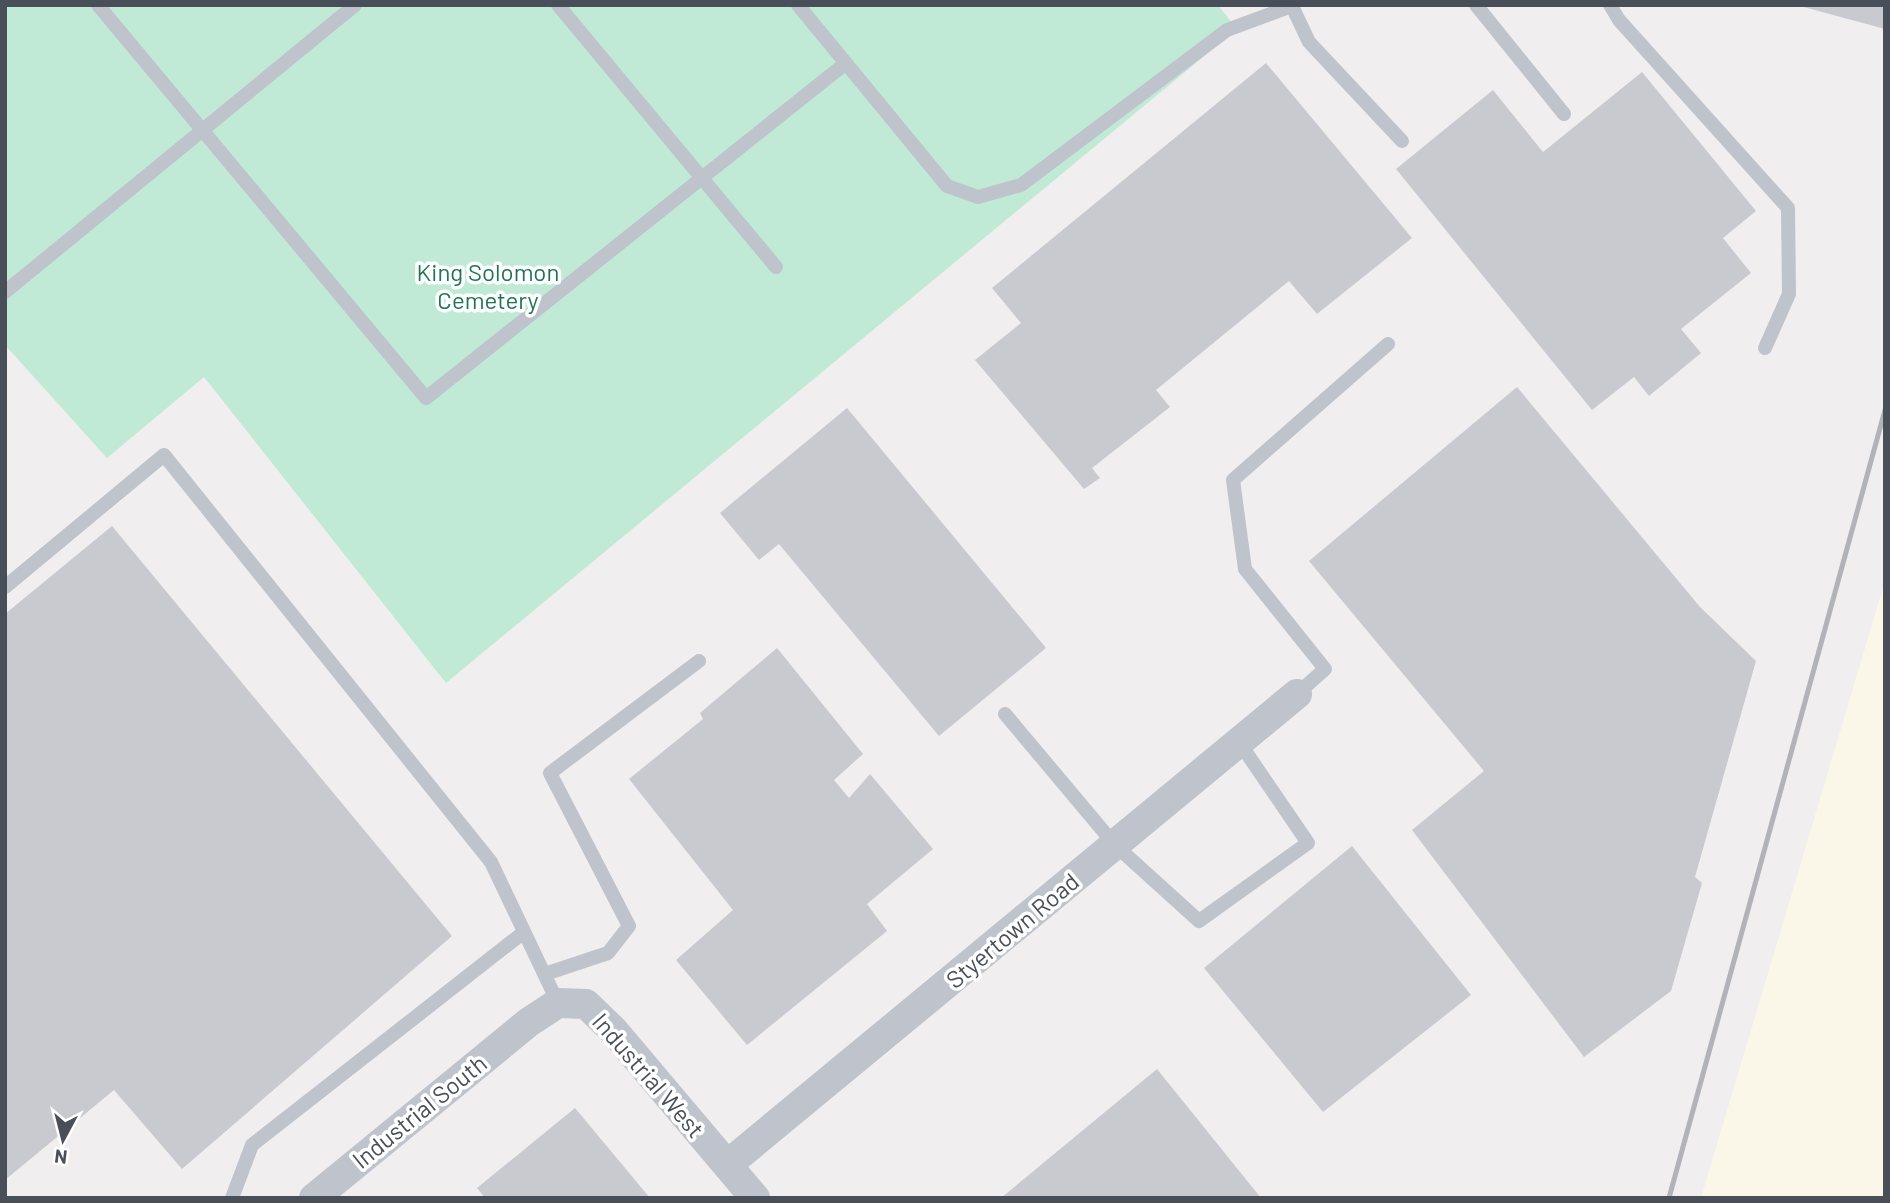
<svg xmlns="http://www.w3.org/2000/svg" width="1890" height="1203" font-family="Barlow,sans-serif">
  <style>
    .commercial { fill: #faf7e9 }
    .green { fill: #c1ead6 }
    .building { fill: #c9cad0 }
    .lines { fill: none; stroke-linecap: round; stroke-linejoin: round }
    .service { stroke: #bec3cc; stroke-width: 14 }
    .minor { stroke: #bec3cc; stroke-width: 30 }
    .rail { stroke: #b1b3b8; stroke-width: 5 }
    .labels { text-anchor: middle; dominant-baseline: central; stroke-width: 7; stroke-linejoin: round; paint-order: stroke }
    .park-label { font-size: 24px; fill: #217355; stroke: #fff }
    .street-label { font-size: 24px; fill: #484f59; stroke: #fff }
  </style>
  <rect width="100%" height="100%" fill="#f0eeee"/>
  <path class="commercial" d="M1885,581V1198H1701Z"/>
  <path class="green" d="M5,5H1218L1237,29L446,683L204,377L107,458L5,345Z"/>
  <path class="building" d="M1800,5H1885V29L1800,6Z
    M1266,63L1412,238L1317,314L1289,281L1156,390L1170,407L1092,468L1100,478L1084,489L975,360L1021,323L992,288Z
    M1642,72L1756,211L1723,238L1751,273L1681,329L1701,353L1649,396L1634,377L1592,410L1396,169L1493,90L1543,152Z
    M1517,387L1700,607L1756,661L1695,877L1702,883L1671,991L1584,1057L1412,830L1484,771L1309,561Z
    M847,408L1046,648L939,736L779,544L759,560L720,513Z
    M112,526L452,936L182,1169L114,1090L5,1180V614Z
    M777,648L863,754L834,780L849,798L870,774L933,849L867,904L887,931L747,1045L676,960L733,910L629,779L703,719L700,713Z
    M1352,846L1471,995L1323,1112L1204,968Z
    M1157,1069L1261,1198H1001Z
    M575,1108L650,1198H485L477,1188Z"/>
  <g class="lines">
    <path class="service" d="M98,5L426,398L846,63
      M558,5L776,267
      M798,5L947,186L978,197L1021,185L1227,30L1292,6L1309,42L1402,141
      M1476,5L1564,114
      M1610,5L1619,20L1788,208L1789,294L1765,348
      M5,292L355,5
      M5,587L164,455L491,862L558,1003
      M1297,694L1325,669L1245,569L1233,480L1388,344
      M1005,714L1115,845L1199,921L1308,843L1239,742
      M545,974L608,953L629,926L550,773L699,661
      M232,1198L252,1145L524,932"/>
    <path class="minor" d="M727,1165L1297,694
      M314,1198L529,1022L558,1003L586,1004L613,1030L755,1198"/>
    <path class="rail" d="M1669,1198L1885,410"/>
  </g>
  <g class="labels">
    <g class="park-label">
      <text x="488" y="271">King Solomon<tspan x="488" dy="28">Cemetery</tspan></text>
    </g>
    <g class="street-label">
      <text transform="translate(1012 930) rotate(-40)">Styertown Road</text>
      <text transform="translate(649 1075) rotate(49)">Industrial West</text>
      <text transform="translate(419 1111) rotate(-39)">Industrial South</text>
    </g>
  </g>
  <rect width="1890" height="1203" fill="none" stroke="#484f59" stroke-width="14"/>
  <g transform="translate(63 1140) rotate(187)" stroke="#ffffff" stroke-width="5" paint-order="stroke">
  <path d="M0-5L12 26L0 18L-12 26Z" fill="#484f59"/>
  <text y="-10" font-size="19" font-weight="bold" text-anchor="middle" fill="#484f59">N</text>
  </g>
</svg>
